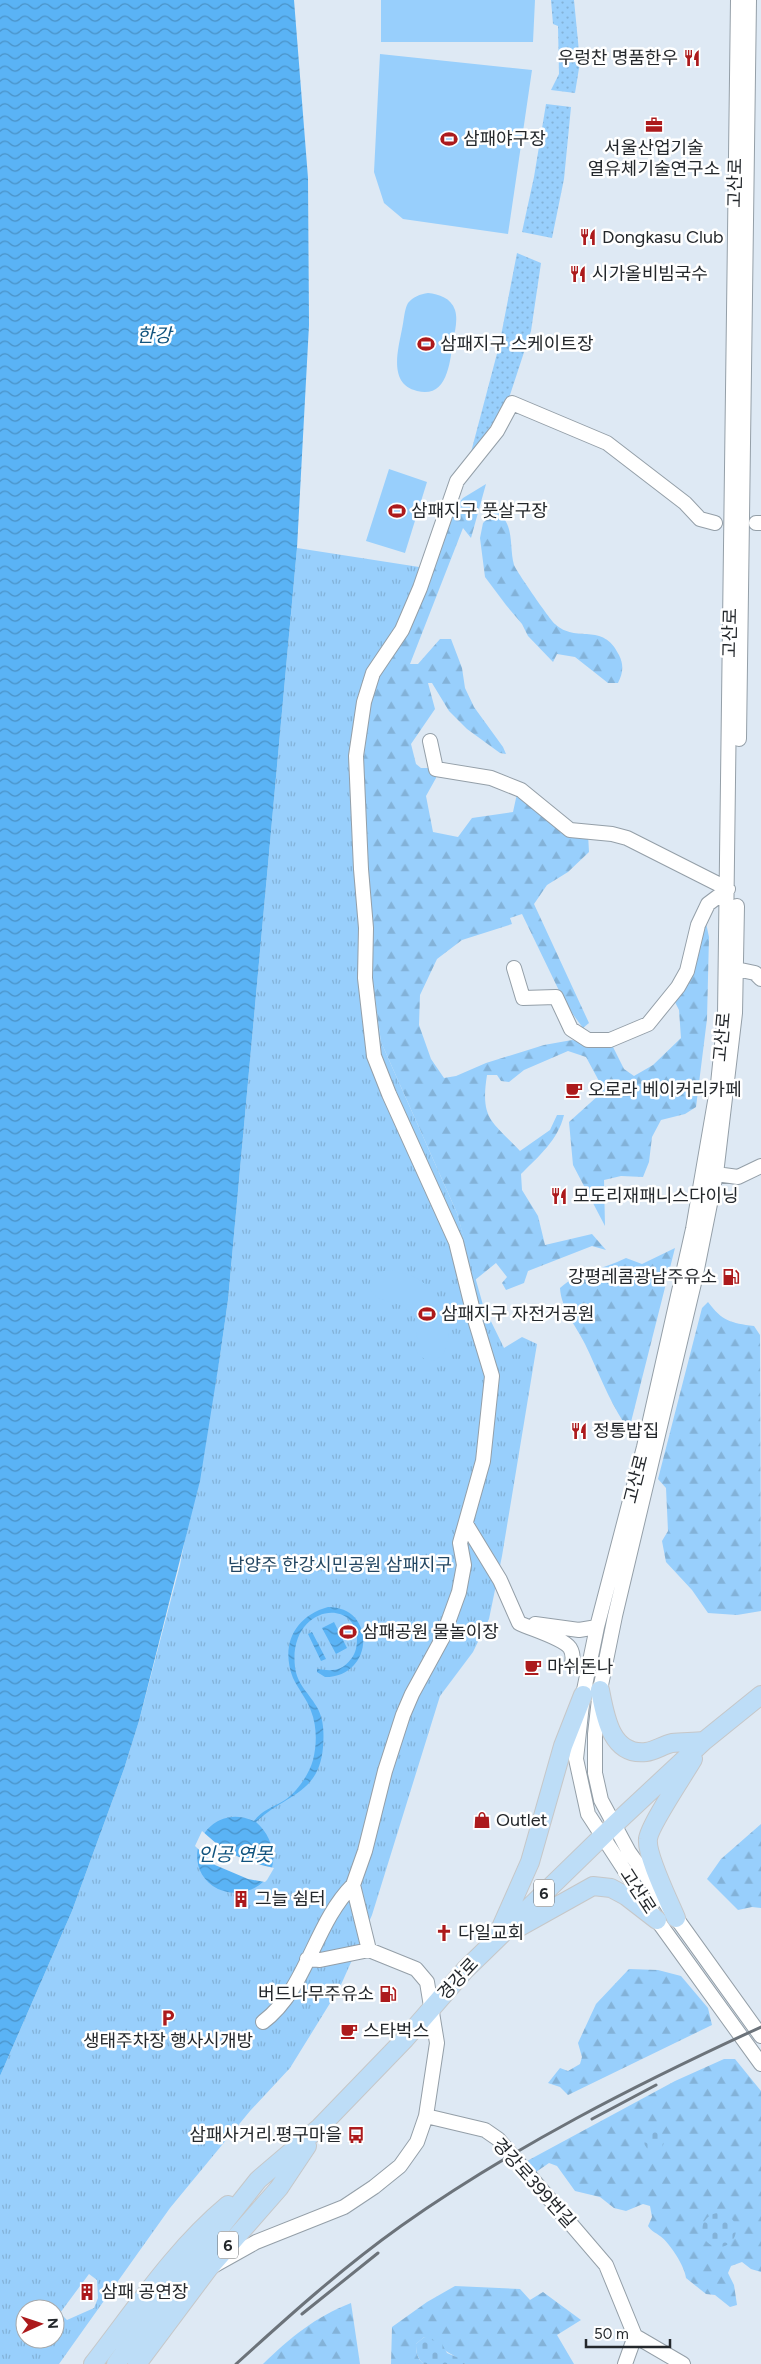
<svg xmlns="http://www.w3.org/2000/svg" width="761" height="2364" font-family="Figtree,'Noto Sans KR',sans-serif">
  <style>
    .grass { fill: url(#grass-dots) }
    .forest { fill: url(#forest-firs) }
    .cemetery { fill: url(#cemetery-stones) }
    .park { fill: url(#park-tufts); fill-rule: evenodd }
    .pitch { fill: #98cffc }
    .water { fill: url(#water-waves) }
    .pier { fill: #dee9f4 }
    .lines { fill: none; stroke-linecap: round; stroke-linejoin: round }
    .minor-casing { stroke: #949fa8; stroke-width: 16 }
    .major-casing { stroke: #c6c7c8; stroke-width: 20 }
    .minor { stroke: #fff; stroke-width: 14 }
    .major { stroke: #bdddf7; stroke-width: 18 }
    .rail { stroke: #6c737a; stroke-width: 3 }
    .labels { text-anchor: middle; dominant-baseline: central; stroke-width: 5; stroke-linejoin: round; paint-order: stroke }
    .shield { fill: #fff; stroke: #66686b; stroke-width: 1 }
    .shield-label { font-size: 16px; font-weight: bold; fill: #24282c }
    .poi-label { font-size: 18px; fill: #24282c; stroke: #fff; text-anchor: start }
    .street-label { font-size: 18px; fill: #24282c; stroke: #fff }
    .park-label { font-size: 18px; fill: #224662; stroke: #fff }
    .water-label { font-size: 19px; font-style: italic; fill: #10537e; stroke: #fff }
  </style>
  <defs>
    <pattern id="grass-dots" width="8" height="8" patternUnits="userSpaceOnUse" patternTransform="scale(1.25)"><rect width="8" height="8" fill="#98cffc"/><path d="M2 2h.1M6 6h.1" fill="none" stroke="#83b2d8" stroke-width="1.8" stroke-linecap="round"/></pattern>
    <pattern id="forest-firs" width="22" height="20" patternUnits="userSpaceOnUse" patternTransform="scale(1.25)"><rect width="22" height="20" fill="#98cffc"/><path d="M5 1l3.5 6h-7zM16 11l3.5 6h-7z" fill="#83b2d8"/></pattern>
    <pattern id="cemetery-stones" width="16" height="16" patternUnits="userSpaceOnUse" patternTransform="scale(1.25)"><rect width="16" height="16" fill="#98cffc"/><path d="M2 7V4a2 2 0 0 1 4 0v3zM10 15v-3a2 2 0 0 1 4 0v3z" fill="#83b2d8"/></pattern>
    <pattern id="park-tufts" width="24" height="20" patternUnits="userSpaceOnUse" patternTransform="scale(1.25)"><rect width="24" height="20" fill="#98cffc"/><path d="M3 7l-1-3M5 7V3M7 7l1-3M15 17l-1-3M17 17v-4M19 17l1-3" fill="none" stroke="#83b2d8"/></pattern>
    <pattern id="water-waves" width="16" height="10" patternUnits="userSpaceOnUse" patternTransform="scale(1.25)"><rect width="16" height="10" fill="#5ab3f5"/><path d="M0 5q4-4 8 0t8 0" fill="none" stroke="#4a92c7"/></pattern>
  </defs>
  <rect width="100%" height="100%" fill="#dee9f4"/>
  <path class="grass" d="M551,0H574L580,62L575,93L551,90L559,74L558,26L553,24Z
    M546,104L571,107L564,179L552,238L522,232L534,177Z
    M517,253L541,263L531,331L508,401L470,456L499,346Z"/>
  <path class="forest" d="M486,484L471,538L463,528L410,664H418L440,639H451L462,668L465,688L474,707L503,747L506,754L500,753L467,729L449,711L432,683H428L435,709L411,744L416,764L421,768H435L436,778L426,796L433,832L458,837L472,818L513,812L518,789L588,834L589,852L568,872L547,885L534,904L589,1023L583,1028L566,1005L522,914L510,918L512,924L462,940L437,959L420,995L419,1025L431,1059L444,1078L456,1076L486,1063L544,1045L572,1040L595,1044L616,1041L613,1047L624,1069L634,1076L653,1065L681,1038L679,1010L673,998L696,940L706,923L709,937L707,1019L696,1107L685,1114L661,1120L652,1137L649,1162L643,1177L621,1176L604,1180L605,1226L573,1165L569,1122L600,1094L599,1081L586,1057L568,1051L524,1070L509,1082L501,1081L497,1075H487C480,1120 492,1121 520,1151L550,1130L557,1115H564C558,1140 539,1156 521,1174L522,1190L538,1216L545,1245L592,1234L606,1250L592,1246L528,1271L524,1283L506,1290L502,1283L507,1277L496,1263L475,1280L457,1213L381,1042L371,968L362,775L369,711L378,670L432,569L456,506L463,498Z
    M492,505C496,510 502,514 505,520C513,532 510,551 514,565C515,569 550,620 555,624C576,644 603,621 619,655C624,665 623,673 618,683H608L575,657L557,654L553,662L528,636L522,624L506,605L485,577L480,538L483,523L489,517Z
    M675,1248L631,1422L624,1423C608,1398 598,1371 585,1344C576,1326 561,1308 560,1288C577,1272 605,1269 626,1258L642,1264Z
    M708,1302C722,1321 731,1323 754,1326L760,1335L761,1611L737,1615L708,1613L692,1590L666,1562L662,1541L668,1531L666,1488L658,1479L702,1308Z
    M761,1824V1908L752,1907L738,1910L707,1879L721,1859Z
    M629,1969L658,1970L681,1976L708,2008L712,2025L568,2095L560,2087L548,2083L560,2068L568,2071L580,2064L582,2057L578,2043L596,2004Z
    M724,2059H735L761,2091V2272L751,2269L742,2262L731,2266L728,2273L734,2285L737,2305L730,2307L715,2295L706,2294L686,2278C685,2267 670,2243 660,2236C655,2232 652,2232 648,2226L652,2217L650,2206L643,2204L626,2211L614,2208L600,2197L575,2191L557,2166L549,2163L536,2172L527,2161L675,2081Z
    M455,2286L520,2289L530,2300L543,2292L581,2320L557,2335L574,2364H465C461,2359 432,2343 424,2337L416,2344C416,2352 417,2359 424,2364H391L392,2327L427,2302Z
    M351,2303L360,2364H263C291,2337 315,2317 351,2303Z"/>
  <path class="cemetery" d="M644 2141a10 10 0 1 1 20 0a10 10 0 1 1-20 0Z
    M702 2230a17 17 0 1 1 34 0a17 17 0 1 1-34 0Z
    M424,2337L442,2344L447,2353L461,2359L465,2364H424C417,2359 416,2351 416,2344Z"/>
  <path class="park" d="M297,548L432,569L378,670L369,711L362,775L367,802L366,841L372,923L371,968L381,1042L457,1213L483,1305L504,1348L522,1337L537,1344L502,1556L489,1619L473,1652L440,1696L372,1915L340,1987L290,2068L250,2111L170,2208L59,2364H0V2076L72,1911L124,1769L139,1721L180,1565L220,1356L228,1300ZM89,2274L97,2280L98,2298L94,2308L67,2320L60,2313ZM25,2309H55V2339H25Z"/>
  <path class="pitch" d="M381,0H535L533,42H381Z
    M380,54L532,70L508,234L403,219L384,203L374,172Z
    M428,293C439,294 451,298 455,310C458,320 455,331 453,341C450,361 448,399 417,391C388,384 398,350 402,329C404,321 404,310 408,303C413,297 420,294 428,293Z
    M389,469L427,482L405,553L366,541Z
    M389,1270C402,1272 414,1275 425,1284C434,1292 442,1304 446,1316C452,1333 449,1362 427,1361L418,1354L416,1320C413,1316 409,1312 405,1308C391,1298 364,1304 371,1277L376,1273Z"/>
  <path class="water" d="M0,0H294L308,178L309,325L297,548L228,1300L220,1356L200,1481L139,1721L124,1769L72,1911L0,2076Z
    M328,1607C377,1607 374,1677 325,1677L317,1672V1669C331,1671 341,1672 351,1659C356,1653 357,1646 357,1638C354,1596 288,1607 295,1667C297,1685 310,1694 318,1709C324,1721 324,1734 323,1747C319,1795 285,1794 256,1822C279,1842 282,1880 247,1891C237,1894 227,1893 218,1889C174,1866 206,1799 254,1821C262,1810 274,1807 285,1800C298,1791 309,1774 313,1760C317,1744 317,1726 311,1711C307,1699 298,1689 293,1678C280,1645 295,1616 328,1607Z
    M334,1622L347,1648L336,1654L322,1628Z
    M312,1632L326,1659L321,1661L308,1634Z"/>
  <path class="pier" d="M202,1831L225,1851L253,1863L274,1868L267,1880L265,1882L248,1879L215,1865L195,1846Z"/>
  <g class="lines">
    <g class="minor-casing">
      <path id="minor" d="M738,0L725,1015L718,1084L693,1229L644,1447L597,1627L583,1695L576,1759L588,1814L657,1920L761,2064
        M756,523H761
        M739,739L749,0
        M430,741L436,769L491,778L521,790L570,830L612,834L627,838L728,889L708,904L698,925L687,971L678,987L648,1024L610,1040H588L571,1029L556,997L523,998L514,968
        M737,906L735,1013L716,1174L695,1279L615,1616L600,1690L595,1734V1773L601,1800L629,1852L761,2036
        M736,969L755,973L761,979
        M716,1174L738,1177L761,1166
        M466,1524L500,1580L519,1623C531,1629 563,1638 570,1648C573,1653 573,1658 572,1663
        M535,1624L579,1630L597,1627
        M307,1959L320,1960L369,1950
        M263,2022C307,1989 314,1924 353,1885
        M426,2116L485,2130L498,2139L606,2265L635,2336L683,2364
        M215,2265L256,2242L344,2207L374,2187L400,2166L417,2142L426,2116L437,2043L427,1982L416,1969L369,1950L353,1885L365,1851L385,1771L403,1715L412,1694L442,1639L459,1592L464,1565L460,1543L483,1461L492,1376L476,1323L456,1242L389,1094L374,1056L365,978L366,928L361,869L356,756L364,702L373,673L402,630L420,588L457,481L497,431L512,403L607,443L685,503L700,519L715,523
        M625,2364L635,2336"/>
    </g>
    <g class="major-casing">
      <path id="major" d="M600,1690C605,1716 611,1756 646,1752C655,1751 663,1745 672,1743C682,1742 693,1742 704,1741
        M676,1918C669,1901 646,1855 648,1839C649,1826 685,1773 693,1759
        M516,1929L593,1886L611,1888L626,1896L657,1920
        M499,1932L530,1862L563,1746L583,1695
        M93,2364C135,2310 175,2249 228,2205
        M116,2364L158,2306L258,2180L320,2127L405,2039L465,1970L614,1825L704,1741L761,1695
        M137,2364L208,2269L279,2188L307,2146"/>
    </g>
    <use href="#minor" class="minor"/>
    <use href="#major" class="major"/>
    <path class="rail" d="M592,2119L656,2085
      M302,2314L378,2253
      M236,2364C289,2316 342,2268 401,2226C513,2147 637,2084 761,2027"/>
  </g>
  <defs>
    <g id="restaurant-bare" transform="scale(1.35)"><path d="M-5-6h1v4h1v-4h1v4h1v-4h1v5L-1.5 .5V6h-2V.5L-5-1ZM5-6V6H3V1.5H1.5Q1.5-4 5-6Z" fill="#ac1a1c" stroke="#fff" stroke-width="2.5" paint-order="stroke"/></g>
    <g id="office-bare" transform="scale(1.35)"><path d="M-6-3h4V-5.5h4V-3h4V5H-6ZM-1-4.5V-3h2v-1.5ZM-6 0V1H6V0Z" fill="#ac1a1c" stroke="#fff" stroke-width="2.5" paint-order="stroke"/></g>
    <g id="stadium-bare" transform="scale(1.35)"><path d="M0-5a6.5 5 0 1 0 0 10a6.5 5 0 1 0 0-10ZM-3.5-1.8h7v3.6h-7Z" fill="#ac1a1c" stroke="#fff" stroke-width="2.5" paint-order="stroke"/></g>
    <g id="cafe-bare" transform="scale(1.35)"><path d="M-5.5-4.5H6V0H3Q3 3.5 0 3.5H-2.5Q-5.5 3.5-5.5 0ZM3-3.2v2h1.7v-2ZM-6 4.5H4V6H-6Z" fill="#ac1a1c" stroke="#fff" stroke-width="2.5" paint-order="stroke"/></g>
    <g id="fuel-bare" transform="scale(1.35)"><path d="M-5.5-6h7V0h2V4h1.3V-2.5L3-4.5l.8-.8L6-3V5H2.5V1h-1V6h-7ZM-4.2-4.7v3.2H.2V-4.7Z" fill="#ac1a1c" stroke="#fff" stroke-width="2.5" paint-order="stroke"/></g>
    <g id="shop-bare" transform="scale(1.35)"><path d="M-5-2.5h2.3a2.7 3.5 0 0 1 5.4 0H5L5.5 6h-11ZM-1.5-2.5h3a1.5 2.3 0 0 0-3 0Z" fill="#ac1a1c" stroke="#fff" stroke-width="2.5" paint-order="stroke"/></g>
    <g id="building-bare" transform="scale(1.35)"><path d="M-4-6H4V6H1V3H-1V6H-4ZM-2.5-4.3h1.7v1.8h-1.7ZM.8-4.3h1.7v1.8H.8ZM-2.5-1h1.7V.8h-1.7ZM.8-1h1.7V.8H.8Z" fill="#ac1a1c" stroke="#fff" stroke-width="2.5" paint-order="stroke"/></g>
    <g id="church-bare" transform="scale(1.35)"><path d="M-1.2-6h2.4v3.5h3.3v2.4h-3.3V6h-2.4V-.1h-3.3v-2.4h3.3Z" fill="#ac1a1c" stroke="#fff" stroke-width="2.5" paint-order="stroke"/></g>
    <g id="parking-bare" transform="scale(1.35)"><path d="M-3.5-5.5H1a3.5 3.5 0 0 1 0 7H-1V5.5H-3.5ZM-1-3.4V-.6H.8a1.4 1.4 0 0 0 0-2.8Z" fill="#ac1a1c" stroke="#fff" stroke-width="2.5" paint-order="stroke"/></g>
    <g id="bus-bare" transform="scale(1.35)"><path d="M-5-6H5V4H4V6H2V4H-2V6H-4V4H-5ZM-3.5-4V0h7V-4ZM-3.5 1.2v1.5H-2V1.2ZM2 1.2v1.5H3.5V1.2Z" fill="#ac1a1c" stroke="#fff" stroke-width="2.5" paint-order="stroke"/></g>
  </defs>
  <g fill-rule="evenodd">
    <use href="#restaurant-bare" x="692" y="58"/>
    <use href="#office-bare" x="654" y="125"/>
    <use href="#stadium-bare" x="449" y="139"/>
    <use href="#restaurant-bare" x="588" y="237"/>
    <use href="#restaurant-bare" x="578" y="274"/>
    <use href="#stadium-bare" x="426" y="344"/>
    <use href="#stadium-bare" x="397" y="511"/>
    <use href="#cafe-bare" x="574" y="1090"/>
    <use href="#restaurant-bare" x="559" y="1196"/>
    <use href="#fuel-bare" x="731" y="1277"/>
    <use href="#stadium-bare" x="427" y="1314"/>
    <use href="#restaurant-bare" x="579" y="1431"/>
    <use href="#stadium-bare" x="348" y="1632"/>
    <use href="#cafe-bare" x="533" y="1667"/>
    <use href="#shop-bare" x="482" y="1820"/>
    <use href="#building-bare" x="241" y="1899"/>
    <use href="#church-bare" x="444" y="1933"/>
    <use href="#fuel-bare" x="388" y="1994"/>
    <use href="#parking-bare" x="168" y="2018"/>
    <use href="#cafe-bare" x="349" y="2031"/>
    <use href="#bus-bare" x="356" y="2135"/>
    <use href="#building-bare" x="87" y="2292"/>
  </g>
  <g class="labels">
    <g class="shield">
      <rect x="534" y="1879.5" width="20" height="27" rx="4"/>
      <rect x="218" y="2231.5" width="20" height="27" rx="4"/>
    </g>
    <g class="shield-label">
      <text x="544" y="1893">6</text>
      <text x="228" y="2245">6</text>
    </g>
    <g class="poi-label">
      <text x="678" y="58" text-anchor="end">우렁찬 명품한우</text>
      <text x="463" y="139">삼패야구장</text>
      <text x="654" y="148" text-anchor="middle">서울산업기술<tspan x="654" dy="21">열유체기술연구소</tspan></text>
      <text x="602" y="237">Dongkasu Club</text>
      <text x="592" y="274">시가올비빔국수</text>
      <text x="440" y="344">삼패지구 스케이트장</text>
      <text x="411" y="511">삼패지구 풋살구장</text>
      <text x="588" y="1090">오로라 베이커리카페</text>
      <text x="573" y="1196">모도리재패니스다이닝</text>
      <text x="717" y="1277" text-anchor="end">강평레콤광남주유소</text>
      <text x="441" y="1314">삼패지구 자전거공원</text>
      <text x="593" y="1431">정통밥집</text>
      <text x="362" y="1632">삼패공원 물놀이장</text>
      <text x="547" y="1667">마쉬돈나</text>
      <text x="496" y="1820">Outlet</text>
      <text x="255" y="1899">그늘 쉼터</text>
      <text x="458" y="1933">다일교회</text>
      <text x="374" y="1994" text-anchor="end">버드나무주유소</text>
      <text x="363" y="2031">스타벅스</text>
      <text x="168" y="2041" text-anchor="middle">생태주차장 행사시개방</text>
      <text x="342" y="2135" text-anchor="end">삼패사거리.평구마을</text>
      <text x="101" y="2292">삼패 공연장</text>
    </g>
    <g class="street-label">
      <text transform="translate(735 183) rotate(-89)">고산로</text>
      <text transform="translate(730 633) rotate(-89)">고산로</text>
      <text transform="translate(722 1037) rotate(-85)">고산로</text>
      <text transform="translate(636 1479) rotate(-76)">고산로</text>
      <text transform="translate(638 1891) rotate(57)">고산로</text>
      <text transform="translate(458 1979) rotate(-47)">경강로</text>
      <text transform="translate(534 2183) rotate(48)">경강로399번길</text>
    </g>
    <g class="park-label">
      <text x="340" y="1565">남양주 한강시민공원 삼패지구</text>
    </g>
    <g class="water-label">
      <text x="154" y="335">한강</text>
      <text x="235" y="1854">인공 연못</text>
    </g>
  </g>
  <g transform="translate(40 2324) rotate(87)"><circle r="24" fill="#ffffff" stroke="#a7a9ab"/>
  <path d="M0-4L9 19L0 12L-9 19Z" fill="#ac1a1c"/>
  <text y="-8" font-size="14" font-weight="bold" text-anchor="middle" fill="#24282c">N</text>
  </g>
  <path d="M586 2339v8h84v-8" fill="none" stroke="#24282c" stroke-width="2.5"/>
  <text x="594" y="2339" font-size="15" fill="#24282c" stroke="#ffffff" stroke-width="4" paint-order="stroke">50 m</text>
</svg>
